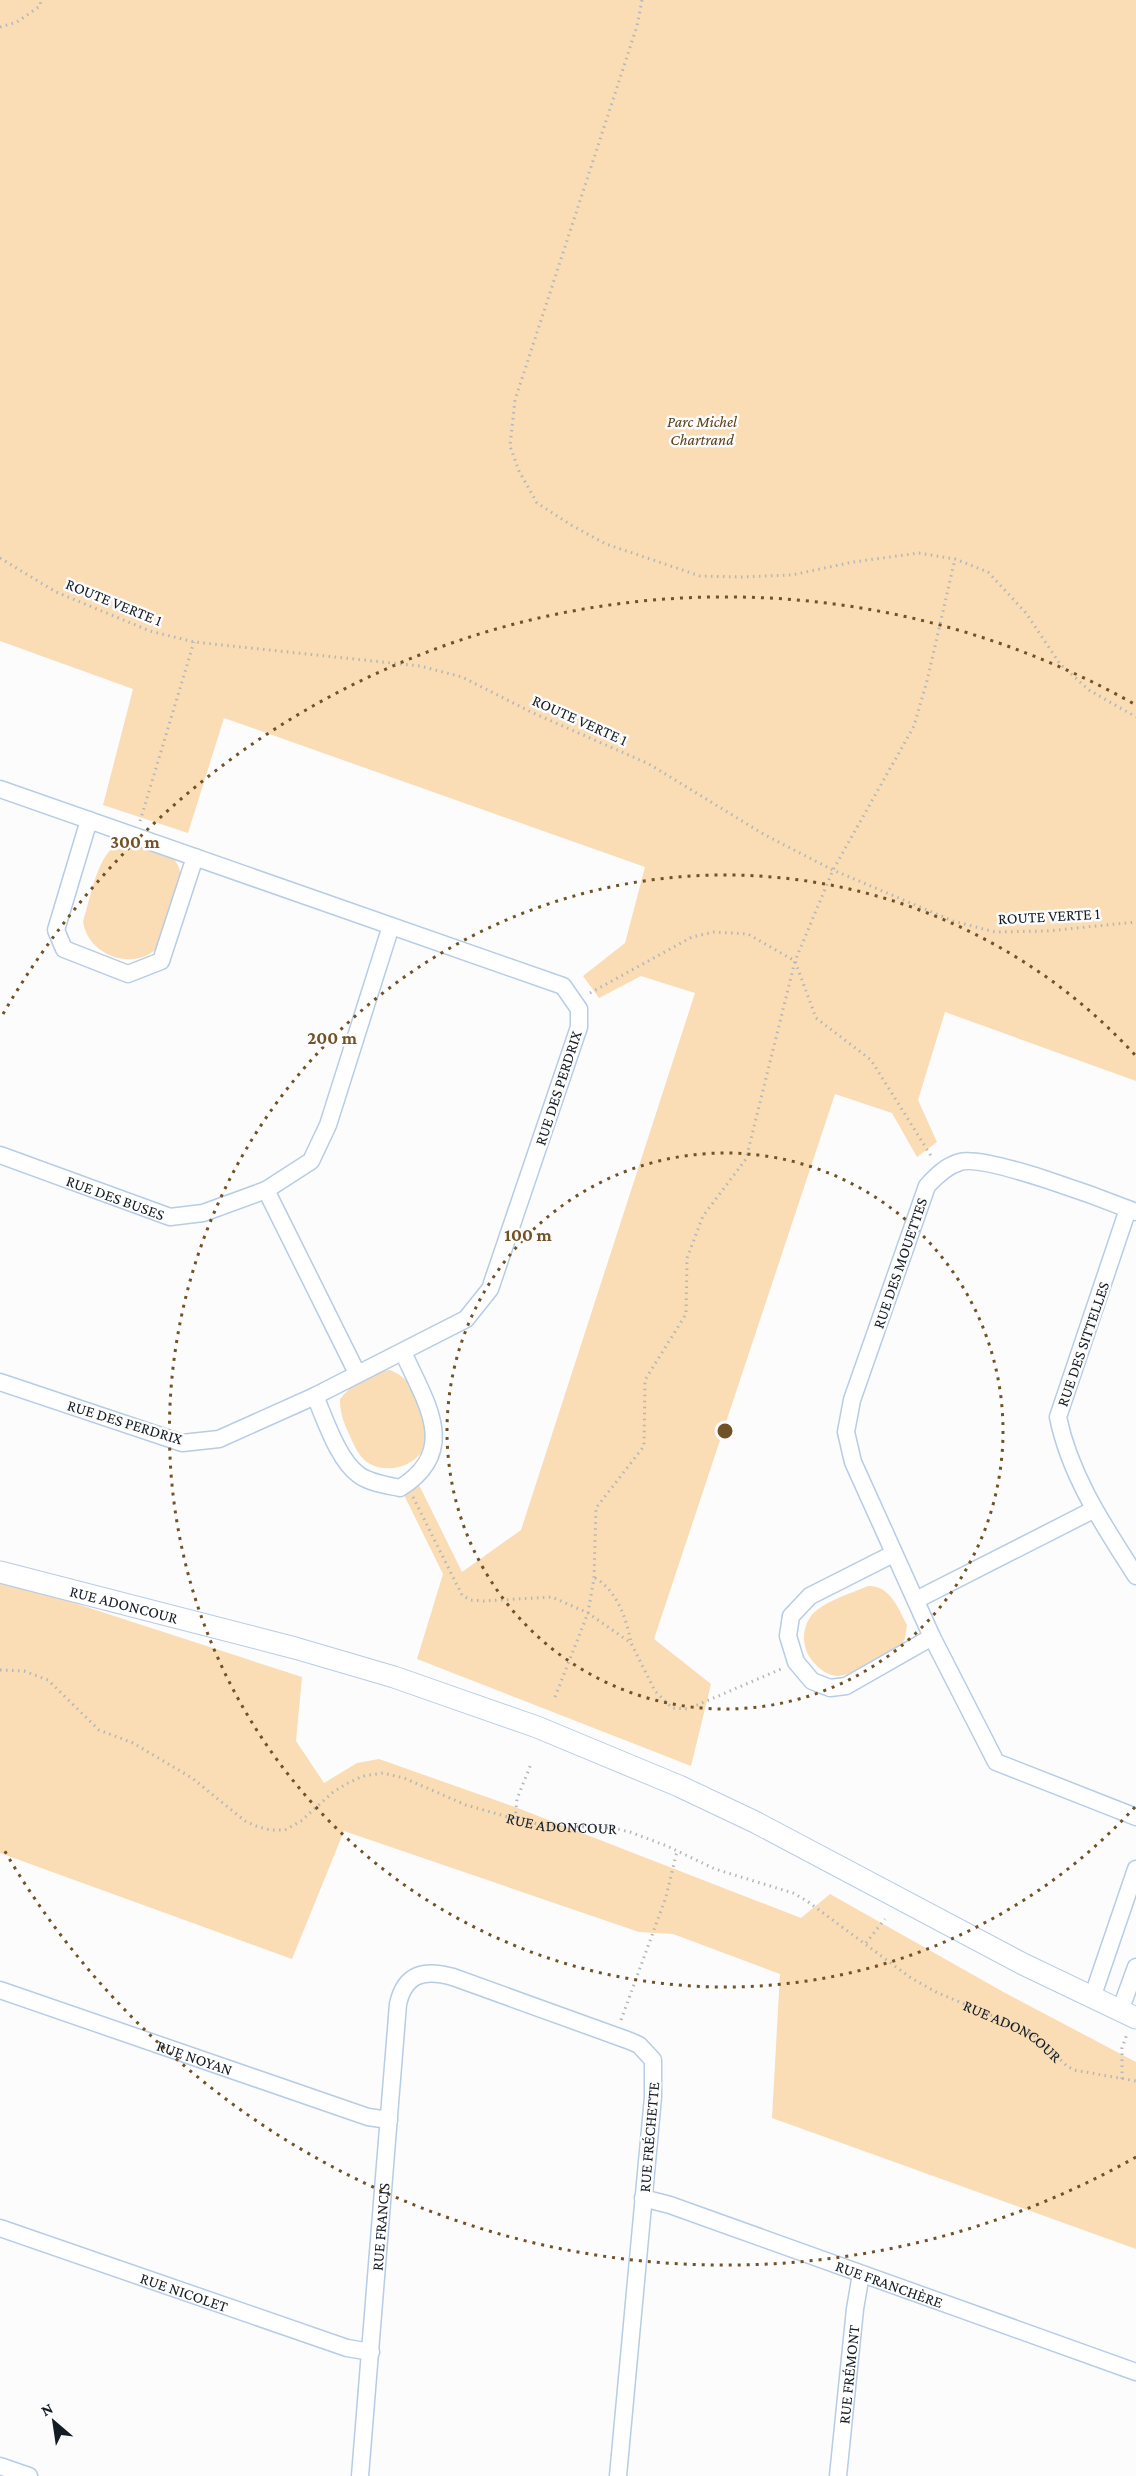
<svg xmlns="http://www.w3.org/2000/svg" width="1136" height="2476" font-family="'Crimson Pro',serif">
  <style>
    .green { fill: #fadcb5 }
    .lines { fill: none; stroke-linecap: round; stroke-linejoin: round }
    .minor-casing { stroke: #b7cce5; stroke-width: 19 }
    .tertiary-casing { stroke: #b7cce5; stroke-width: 23 }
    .path { stroke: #b4b7b9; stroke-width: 3; stroke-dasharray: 1.5 4.5; stroke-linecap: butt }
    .minor { stroke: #fff; stroke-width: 16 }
    .tertiary { stroke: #fff; stroke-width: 21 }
    .ring { fill: none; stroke: #705226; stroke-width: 3; stroke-dasharray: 3 6 }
    .labels { text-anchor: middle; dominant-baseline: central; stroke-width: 5; stroke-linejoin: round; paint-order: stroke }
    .park-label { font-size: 16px; font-style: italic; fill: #5b4019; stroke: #fcfcfc }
    .street-label { font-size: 16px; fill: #141c25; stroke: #fcfcfc }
    .centre { fill: #705226; stroke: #fcfcfc; stroke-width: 3 }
    .ring-label { font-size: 18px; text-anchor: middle; font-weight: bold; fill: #705226; stroke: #fcfcfc; stroke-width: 5; stroke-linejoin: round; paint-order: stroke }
  </style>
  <rect width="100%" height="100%" fill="#fcfcfc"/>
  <path class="green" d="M0,0H1136V1081L945,1012L918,1100L937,1142L917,1157L892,1113L835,1094L654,1639L711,1684L691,1766L417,1659L443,1574L403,1493L419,1485L462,1572L521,1530L695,993L641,976L599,998L583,976L625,943L645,867L224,718L188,833L103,805L133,689L0,641Z
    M122,841C145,842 181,850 181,878L155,950C130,971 87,954 83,921C92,895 96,854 122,841Z
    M390,1370C409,1378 410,1386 419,1403C422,1408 427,1414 428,1420C438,1453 399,1479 370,1464C359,1458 354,1445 349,1434C343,1421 340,1413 340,1399C353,1383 370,1372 390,1370Z
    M0,1579L302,1677L296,1741L324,1783L357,1763L379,1759L515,1807L801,1918L830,1894L1007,1994L1136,2062V2249L772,2118L780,1974L673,1934L639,1932L344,1831L292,1959L0,1853Z
    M868,1586C890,1585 898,1608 907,1625C906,1631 906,1637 903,1643C897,1653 850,1676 838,1676C827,1676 817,1667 811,1659C800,1645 802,1621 817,1610C831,1599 852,1593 868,1586Z"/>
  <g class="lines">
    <g class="minor-casing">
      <g id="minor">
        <path d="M0,789L563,986L579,1009V1027L490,1289L466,1319L315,1396L219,1439L182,1443L0,1382"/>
        <path d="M89,820L56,930L64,949L128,974L161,961L195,857"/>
        <path id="s2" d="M0,1155L170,1217L203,1213L266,1190L311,1161L328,1125L391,926"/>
        <path d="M266,1190L357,1373"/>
        <path d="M1128,1209L1058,1417C1070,1476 1104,1526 1136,1576"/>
        <path d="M1136,1212C1106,1200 985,1154 960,1162C946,1166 936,1176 927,1186L852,1400L846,1432L853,1462L932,1637L996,1762L1136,1817"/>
        <path d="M315,1396C325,1419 338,1460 359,1475C370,1483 386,1485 400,1488C461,1450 425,1402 403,1352"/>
        <path d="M893,1554L810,1596L791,1616L788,1636L796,1662L812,1681L830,1688L846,1686L932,1637"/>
        <path d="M916,1600L1093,1510"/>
        <path id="s3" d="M0,1990L368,2117L389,2120"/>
        <path d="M1092,1998L1136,1869"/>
        <path d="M1120,2011L1136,1967"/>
        <path id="s4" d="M643,2198L670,2205L1136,2372"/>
        <path id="s5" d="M0,2228L347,2348L371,2352"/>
        <path d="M0,2466L29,2476"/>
        <path id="s6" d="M360,2476L398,2004C405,1973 425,1969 453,1977L630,2041L639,2045L653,2060V2097L618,2476"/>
        <path id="s7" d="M838,2476L855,2309L861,2274"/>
      </g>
    </g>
    <g class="tertiary-casing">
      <g id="tertiary">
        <path id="s8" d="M0,1572L295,1648L394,1677L537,1727L679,1786L755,1822L1023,1964L1136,2018"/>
      </g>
    </g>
    <g class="path">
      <path d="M642,0L637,26L515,400L510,446L519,471L537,503L571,525L606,544L700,576L741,577L792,575L853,562L919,553L955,559L988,572L1026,613L1060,664L1089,690L1136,717"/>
      <path d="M0,27L17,22L40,6L41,0"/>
      <path d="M0,558L56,592L150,631L194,642L420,666L462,677L531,712L649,764L765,835L833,870L953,921L995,932L1047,931L1136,922"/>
      <path d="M140,821L194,642"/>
      <path d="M590,993L692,937L714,932L748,934L795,961L816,1018L871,1060L933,1159"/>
      <path d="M413,1497L462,1595L470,1600L484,1601L552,1597L588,1613L631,1643L655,1691L672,1708L688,1709L781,1669"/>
      <path d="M595,1578C617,1590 627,1620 631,1643"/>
      <path id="s1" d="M0,1670L24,1671L48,1680L99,1730L133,1743L192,1778L245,1821L256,1826L270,1830H285L301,1821L332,1793L346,1784L363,1776L383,1773L404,1778L466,1805L515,1819L543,1825L613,1828L630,1832L667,1846L715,1869L793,1893L807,1901L911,1978L936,1992L1021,2028L1036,2037L1067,2066L1074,2070L1136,2081"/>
      <path d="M555,1697L588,1613L594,1578L596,1508L644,1446L645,1380L686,1314L687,1258L703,1216L746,1159L795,961L833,870L914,726L927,681L955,559"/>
      <path d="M515,1819L517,1799L531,1764"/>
      <path d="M866,1943L885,1919"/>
      <path d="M621,2020L666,1897L677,1851"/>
      <path d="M1122,2079V2048L1127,2034"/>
    </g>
    <use href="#minor" class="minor"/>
    <use href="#tertiary" class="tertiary"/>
  </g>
  <g class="ring">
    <circle cx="725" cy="1431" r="278"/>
    <path d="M1135 1807A556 556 0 1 1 1135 1055"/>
    <path d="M1136 2157A834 834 0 0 1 3 1848M3 1014A834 834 0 0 1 1136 705"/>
  </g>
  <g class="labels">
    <g class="park-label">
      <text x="702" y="421">Parc Michel<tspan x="702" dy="18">Chartrand</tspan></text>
    </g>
    <g class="street-label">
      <text transform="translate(114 602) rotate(22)">ROUTE VERTE 1</text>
      <text transform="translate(580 720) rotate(24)">ROUTE VERTE 1</text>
      <text transform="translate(1049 916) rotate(-3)">ROUTE VERTE 1</text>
      <text transform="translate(558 1088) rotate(-72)">RUE DES PERDRIX</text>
      <text stroke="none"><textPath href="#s2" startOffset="123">RUE DES BUSES</textPath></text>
      <text transform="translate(900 1263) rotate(-71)">RUE DES MOUETTES</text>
      <text transform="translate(1083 1344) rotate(-71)">RUE DES SITTELLES</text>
      <text transform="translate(125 1422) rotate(17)">RUE DES PERDRIX</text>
      <text stroke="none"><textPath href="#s8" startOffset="128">RUE ADONCOUR</textPath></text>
      <text stroke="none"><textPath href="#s1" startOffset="639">RUE ADONCOUR</textPath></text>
      <text stroke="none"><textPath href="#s1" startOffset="1143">RUE ADONCOUR</textPath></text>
      <text stroke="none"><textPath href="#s3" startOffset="206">RUE NOYAN</textPath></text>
      <text transform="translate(649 2137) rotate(-85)">RUE FRÉCHETTE</text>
      <text stroke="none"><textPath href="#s6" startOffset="250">RUE FRANCIS</textPath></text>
      <text stroke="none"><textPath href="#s4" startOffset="261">RUE FRANCHÈRE</textPath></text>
      <text stroke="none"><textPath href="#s5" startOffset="195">RUE NICOLET</textPath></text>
      <text stroke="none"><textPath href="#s7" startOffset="102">RUE FRÉMONT</textPath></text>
    </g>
  </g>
  <circle cx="725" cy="1431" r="9" class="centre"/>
  <g class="ring-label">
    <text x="135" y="848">300 m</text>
    <text x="332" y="1044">200 m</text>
    <text x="528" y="1241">100 m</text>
  </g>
  <g transform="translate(54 2422) rotate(331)" stroke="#fcfcfc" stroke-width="4.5" paint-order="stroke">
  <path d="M0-4.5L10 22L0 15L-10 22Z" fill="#141c25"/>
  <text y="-9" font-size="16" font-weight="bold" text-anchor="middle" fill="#141c25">N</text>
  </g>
</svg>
